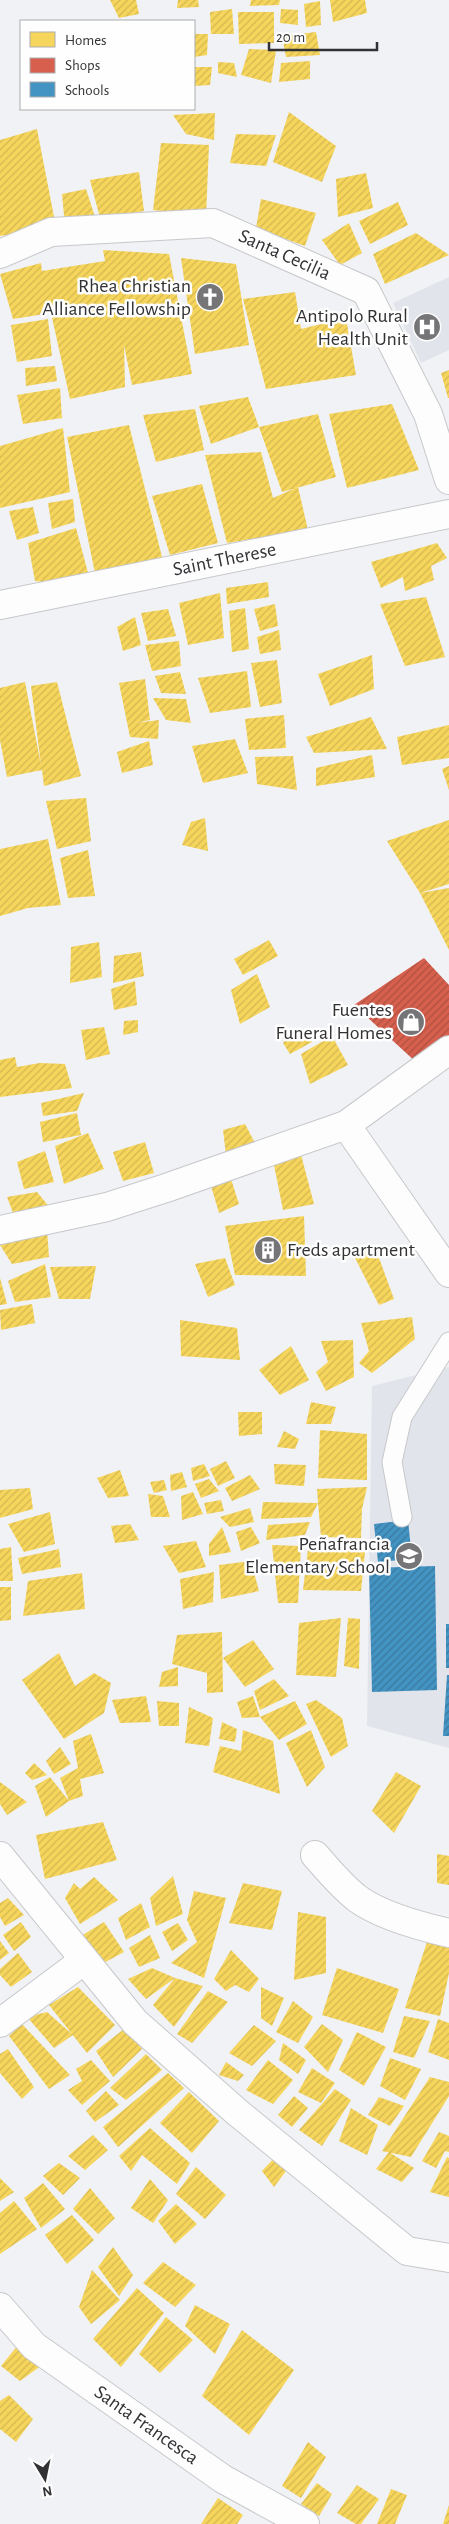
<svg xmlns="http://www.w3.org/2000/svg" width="449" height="2524" font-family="'Alegreya Sans',sans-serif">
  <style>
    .built { fill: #e2e4eb }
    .homes { fill: url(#homes-hatch) }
    .shops { fill: url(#shops-hatch) }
    .schools { fill: url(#schools-hatch) }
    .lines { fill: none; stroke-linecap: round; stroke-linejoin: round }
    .lane-casing { stroke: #c7c8ca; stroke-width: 21 }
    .street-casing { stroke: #c7c8ca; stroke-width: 30 }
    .lane { stroke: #fdfdfe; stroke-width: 19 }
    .street { stroke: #fdfdfe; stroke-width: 28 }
    .labels { text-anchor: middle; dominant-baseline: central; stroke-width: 5; stroke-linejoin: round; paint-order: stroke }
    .street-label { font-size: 20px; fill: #323235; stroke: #fefefe }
    .poi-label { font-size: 20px; fill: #323235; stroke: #fefefe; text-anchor: end }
  </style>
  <defs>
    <pattern id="homes-hatch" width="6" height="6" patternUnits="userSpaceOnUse" patternTransform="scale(1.25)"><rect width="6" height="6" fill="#f6d55c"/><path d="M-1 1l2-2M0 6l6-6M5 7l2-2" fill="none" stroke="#d3b751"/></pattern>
    <pattern id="shops-hatch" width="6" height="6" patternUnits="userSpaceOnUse" patternTransform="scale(1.25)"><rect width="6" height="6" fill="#d6604d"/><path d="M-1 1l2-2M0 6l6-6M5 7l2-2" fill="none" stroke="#ae5041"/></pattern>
    <pattern id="schools-hatch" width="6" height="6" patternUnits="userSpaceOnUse" patternTransform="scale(1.25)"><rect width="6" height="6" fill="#4393c3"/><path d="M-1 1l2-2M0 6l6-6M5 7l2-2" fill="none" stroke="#39799f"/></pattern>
  </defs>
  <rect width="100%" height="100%" fill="#f1f2f5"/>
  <path class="built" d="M449,277V350L421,363L393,303Z
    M449,1367V1748L367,1726L372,1386Z"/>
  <path class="homes" d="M110,0H136L139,14L119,18Z
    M178,0H198L199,7L177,8Z
    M251,0H280L279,5L250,6Z
    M330,0H365L367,13L333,22Z
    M320,1L321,25L306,27L304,4Z
    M232,9L234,34H211L210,12Z
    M281,9L298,10V25L280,23Z
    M238,12H274V43L239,44Z
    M316,32L320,55L286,57L282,36Z
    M194,34H208L207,55L194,57Z
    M249,49L276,50L271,83L241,75Z
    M310,61V79L279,82L281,63Z
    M218,62L234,63L237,77L218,73Z
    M194,67H212L210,85L194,86Z
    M289,112L336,146L322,182L273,162Z
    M215,113L214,140L186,134L173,115Z
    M37,129L56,227L0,236V140Z
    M236,134L276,135L266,166L230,163Z
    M161,143L209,145L206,216L153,210Z
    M139,172L144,211L100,218L90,180Z
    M366,173L373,208L338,217L336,179Z
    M86,189L96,220L65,226L62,194Z
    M261,199L316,213L305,246L256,228Z
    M398,202L408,225L370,244L359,221Z
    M349,223L362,253L340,265L322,240Z
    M416,233L449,255L385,284L373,254Z
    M103,250L169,254L192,374L132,385L124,345L125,387L70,399L51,313L13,319L0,274L41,263L42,271L105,261Z
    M181,258L236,264L249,345L195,354Z
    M295,292L301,329L346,318L356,375L266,389L243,299Z
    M48,319L52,356L17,362L11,325Z
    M55,366L57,381L26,386L25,368Z
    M449,370V398H448L441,373Z
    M60,388L62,418L23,424L17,395Z
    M248,397L259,427L211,444L199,406Z
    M392,404L419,470L347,488L329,414Z
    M195,409L204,450L156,462L143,415Z
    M318,414L336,477L282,492L259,427Z
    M129,425L162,557L95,573L67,437Z
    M63,428L70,492L0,508V446Z
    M261,452L273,498L298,487L308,530L227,543L205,455Z
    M202,484L218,543L170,555L152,496Z
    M73,499L75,522L52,529L48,503Z
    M33,507L39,533L17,540L9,511Z
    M76,528L90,580L61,584L35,581L28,543Z
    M437,543L447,558L431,566L434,580L405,591L403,577L381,588L371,562Z
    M268,582L269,597L227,604L226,588Z
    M220,593L224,638L188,645L179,603Z
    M426,597L445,657L405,666L380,604Z
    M275,604L278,626L260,631L254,609Z
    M245,608L249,649L232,652L229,611Z
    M168,609L176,636L148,641L141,613Z
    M135,617L141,645L123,651L117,627Z
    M279,630L281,650L260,654L257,637Z
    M179,641L181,666L152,671L145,645Z
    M372,655L374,689L330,706L318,674Z
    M277,660L282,703L260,707L251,663Z
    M247,671L251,707L210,713L198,678Z
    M180,672L186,694L161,693L155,676Z
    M145,679L150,720L136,723L159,720L158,739L130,737L119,683Z
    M25,682L41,765L31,686L57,682L81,776L44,786L42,770L7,777L0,740V688Z
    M153,698L186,699L191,723L166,720Z
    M284,715L286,748L249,750L245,719Z
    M371,717L387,749L314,753L306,737Z
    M449,725V758L402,765L397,737Z
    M235,739L248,773L203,783L192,746Z
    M149,741L153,765L122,773L117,752Z
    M372,755L375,777L316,786V768Z
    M293,756L297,790L257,784L255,757Z
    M449,766V790L442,769Z
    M86,798L91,841L57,849L46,801Z
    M205,818L208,851L182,845L191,822Z
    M449,820V884L420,893L387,841Z
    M48,839L61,905L28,908L0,916V849Z
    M88,850L95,896L68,898L60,858Z
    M449,888V950L420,893Z
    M269,940L278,956L243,975L234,959Z
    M99,942L102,977L70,983L71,947Z
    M141,952L144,976L113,983L114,956Z
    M257,974L270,1007L240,1024L231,990Z
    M135,981L137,1005L114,1010L111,989Z
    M138,1020V1032L123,1035L124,1021Z
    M104,1027L110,1054L86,1060L81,1030Z
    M297,1028L312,1042L290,1054L283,1043Z
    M332,1036L348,1065L310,1084L301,1054Z
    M15,1057L17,1067L40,1063L65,1064L72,1088L0,1097V1060Z
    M84,1093L77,1111L43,1116L41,1103Z
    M77,1113L81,1135L43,1142L40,1122Z
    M245,1124L257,1147L227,1163L223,1130Z
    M88,1133L104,1169L64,1184L55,1146Z
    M145,1142L154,1173L123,1181L113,1152Z
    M45,1151L54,1182L24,1189L17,1162Z
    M300,1151L314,1204L283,1210L274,1165Z
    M231,1179L239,1204L219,1213L211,1186Z
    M37,1192L51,1209L15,1218L7,1197Z
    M304,1216L306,1276L235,1275L225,1226Z
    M47,1230L49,1257L12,1264L0,1245Z
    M375,1247L394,1299L379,1305L354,1256Z
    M225,1258L235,1285L208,1297L195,1264Z
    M45,1264L51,1297L15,1302L8,1281Z
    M96,1266L90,1299H59L50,1267Z
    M0,1278L7,1304L0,1305Z
    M32,1304L35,1323L1,1330L0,1310Z
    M412,1317L415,1339L372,1373L359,1363L369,1351L361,1323Z
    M180,1320L237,1328L240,1360L181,1356Z
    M353,1340L354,1377L326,1391L316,1372L328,1362L321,1341Z
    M291,1346L309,1380L280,1395L259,1370Z
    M311,1402L336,1407L331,1424H306Z
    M238,1412H262V1434L239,1436Z
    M320,1430L367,1434V1480L318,1478Z
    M284,1431L299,1439L295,1449L277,1447Z
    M226,1461L235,1478L218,1486L210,1469Z
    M204,1464L210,1476L193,1481L191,1468Z
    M274,1464L306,1465L304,1486L275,1484Z
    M120,1470L129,1496L108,1498L97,1478Z
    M182,1472L187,1487L171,1491L170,1475Z
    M250,1475L260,1489L232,1501L225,1488Z
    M209,1479L219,1491L201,1498L195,1484Z
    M164,1480L167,1490L154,1493L150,1482Z
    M367,1487L362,1509L361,1538L321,1537L318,1503L311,1517L261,1519L263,1502L318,1503L317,1489Z
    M30,1488L33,1509L0,1518V1490Z
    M193,1492L203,1514L182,1520L181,1496Z
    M148,1494L163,1496L170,1517H151Z
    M221,1500L224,1511L207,1514L204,1503Z
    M250,1508L254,1522L230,1527L220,1517Z
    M50,1512L55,1544L24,1552L8,1524Z
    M310,1522L305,1535L266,1540L268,1525Z
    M130,1524L139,1540L115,1543L111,1526Z
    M222,1527L231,1552L209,1556V1544Z
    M251,1527L260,1543L241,1551L236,1532Z
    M196,1541L206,1567L179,1573L163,1546Z
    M309,1541L366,1542L361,1591L303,1590Z
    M272,1545L301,1546L298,1603H278Z
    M11,1547L13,1581H0V1549Z
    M59,1549L61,1567L22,1574L18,1558Z
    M251,1561L259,1591L221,1599L219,1565Z
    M214,1572L213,1602L183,1609L180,1579Z
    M82,1573L85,1609L23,1616L28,1581Z
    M0,1587H11V1620L0,1621Z
    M341,1618L336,1677L296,1675L299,1623Z
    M348,1618L360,1619L359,1669L344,1666Z
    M222,1632L223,1692L207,1693V1673L172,1664L177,1635Z
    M253,1640L274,1669L245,1687L223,1658Z
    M59,1653L75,1686L94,1673L111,1683L104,1713L64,1739L22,1680Z
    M178,1667V1686L159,1687L162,1672Z
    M274,1679L289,1696L260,1710L254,1691Z
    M146,1696L151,1722L120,1723L112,1700Z
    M253,1696L260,1717L242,1718L237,1702Z
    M316,1700L342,1718L348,1746L331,1757L306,1704Z
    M157,1701L179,1703V1726H159Z
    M295,1701L307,1724L279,1740L260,1717Z
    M189,1707L213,1718L209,1746L185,1743Z
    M222,1722L237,1729L235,1742L219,1739Z
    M243,1730L273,1741L280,1794L213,1772L220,1746L241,1751Z
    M311,1730L325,1767L307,1787L286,1743Z
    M91,1734L104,1773L80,1779L83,1796L69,1801L46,1817L35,1786L50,1777L69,1801L60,1778L78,1768L73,1741Z
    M60,1747L71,1764L54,1774L46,1761Z
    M34,1763L47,1775L32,1780L25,1773Z
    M396,1772L421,1786L394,1833L372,1811Z
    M0,1782L27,1802L7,1815L0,1804Z
    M103,1822L117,1860L45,1879L36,1835Z
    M437,1854L449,1856V1885L437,1883Z
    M173,1876L183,1914L156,1926L150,1898Z
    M94,1877L118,1900L80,1924L65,1898L74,1883L80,1889Z
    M243,1883L282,1891L272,1930L229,1923Z
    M194,1891L226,1898L204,1978L171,1963L197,1942L187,1920Z
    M8,1898L24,1915L5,1926L0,1917V1903Z
    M141,1903L150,1927L126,1940L118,1918Z
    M298,1912L326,1917V1973L294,1980Z
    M21,1922L31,1937L14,1951L3,1935Z
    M104,1922L124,1952L98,1966L81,1936Z
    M178,1923L188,1940L172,1951L162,1932Z
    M150,1935L160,1958L139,1967L129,1948Z
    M428,1939L449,1948V1973L440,2016L405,2008Z
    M0,1941L9,1953L0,1960Z
    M231,1950L259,1979L249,1992L235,1985L226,1991L214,1979Z
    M18,1953L32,1972L11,1987L0,1975V1969Z
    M152,1968L175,1978L203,1986L174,2027L153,2005L175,1978L146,1999L128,1979Z
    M337,1968L399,1989L383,2033L322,2015Z
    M78,1987L115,2025L87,2053L49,2005Z
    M261,1987L284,1998L272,2026L261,2018Z
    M208,1991L228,2002L192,2043L177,2034Z
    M293,2001L313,2017L298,2043L276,2032Z
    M47,2012L73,2035L54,2048L27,2017Z
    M404,2016L430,2021L414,2058L393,2052Z
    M438,2019L449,2023V2060L428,2052Z
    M22,2024L70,2075L49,2089L9,2036Z
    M322,2024L343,2040L328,2072L304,2047Z
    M254,2025L276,2041L252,2066L229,2053Z
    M124,2029L142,2049L113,2077L96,2051Z
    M357,2032L386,2047L364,2086L339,2070Z
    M283,2043L306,2060L298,2074L279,2060Z
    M8,2049L34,2087L22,2099L0,2073V2054Z
    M146,2054L162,2070L126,2100L110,2088Z
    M390,2058L421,2069L405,2100L380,2086Z
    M91,2060L110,2081L82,2105L68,2090L82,2081L76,2069Z
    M268,2060L293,2080L273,2104L246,2090Z
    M226,2062L244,2075L238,2081L219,2075Z
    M312,2068L335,2083L321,2103L298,2092Z
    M168,2073L184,2088L118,2147L103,2127Z
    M430,2077L449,2082V2096L411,2157L382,2151Z
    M335,2089L351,2100L322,2146L299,2130Z
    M106,2091L119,2105L95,2122L86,2111Z
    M189,2092L219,2121L192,2153L160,2123Z
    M294,2096L308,2108L292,2127L278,2115Z
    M379,2097L404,2106L390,2126L368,2115Z
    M351,2108L378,2125L367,2155L339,2141Z
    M150,2128L190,2163L177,2184L142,2155L131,2171L119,2156Z
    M439,2132L449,2136V2152L445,2151L436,2168L422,2161Z
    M93,2135L108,2150L85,2170L68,2156Z
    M389,2152L414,2168L402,2182L376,2169Z
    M277,2155L289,2167L274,2187L262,2171Z
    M447,2157L449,2158V2197L430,2192Z
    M59,2163L80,2178L63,2195L43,2176Z
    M196,2167L226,2195L205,2219L176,2194Z
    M0,2178L14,2192L0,2201Z
    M150,2179L168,2200L153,2223L131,2208Z
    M43,2183L65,2209L41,2228L24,2198Z
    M90,2188L115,2218L98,2234L73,2209Z
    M14,2201L37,2229L0,2254V2213Z
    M176,2204L197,2224L175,2244L158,2221Z
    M72,2215L94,2240L67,2264L45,2235Z
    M113,2247L133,2275L119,2296L98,2267Z
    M163,2262L196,2285L175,2307L143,2283Z
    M92,2270L120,2300L91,2324L79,2307Z
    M137,2288L164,2313L121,2367L93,2339Z
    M195,2305L230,2324L215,2354L185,2326Z
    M166,2317L193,2340L160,2373L139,2354Z
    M242,2330L294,2370L249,2435L202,2396Z
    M18,2345L42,2365L20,2381L1,2366Z
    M9,2395L33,2419L16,2442L0,2429V2401Z
    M308,2442L326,2457L301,2498L282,2486Z
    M317,2483L332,2494L319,2516L301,2504Z
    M357,2485L379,2499L361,2524H356L337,2513Z
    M391,2489L407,2495L395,2524H377Z
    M218,2498L243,2515L237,2524H201Z
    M449,2505V2524H443Z"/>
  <path class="shops" d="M424,958L449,985V1040L417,1063L354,1005Z"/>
  <path class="schools" d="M408,1520L412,1559L378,1562L374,1524Z
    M435,1566L437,1690L372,1692L369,1568Z
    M446,1624H449V1668H446Z
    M447,1675H449V1736H443Z"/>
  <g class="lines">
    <g class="lane-casing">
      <path id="lane" d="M402,1517L392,1462L402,1417L449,1342"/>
    </g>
    <g class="street-casing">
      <g id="street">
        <path id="s1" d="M0,254L51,232L213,223L366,291L428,414L449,480"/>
        <path id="s2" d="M0,605L449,514"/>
        <path d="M449,1050L346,1125L449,1273"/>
        <path d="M0,1230L107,1207L166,1188L346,1125"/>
        <path d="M315,1855C329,1871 342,1887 358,1899C380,1915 423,1927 449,1933"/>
        <path d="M0,1856L135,2022L238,2113L407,2251L449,2258"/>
        <path d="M0,2023L83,1961"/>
        <path id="s3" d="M0,2307L34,2346L223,2479L305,2524"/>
      </g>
    </g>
    <use href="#lane" class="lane"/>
    <use href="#street" class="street"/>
  </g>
  <defs>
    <g id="church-disc" transform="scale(1.4375)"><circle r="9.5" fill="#757578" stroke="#fefefe"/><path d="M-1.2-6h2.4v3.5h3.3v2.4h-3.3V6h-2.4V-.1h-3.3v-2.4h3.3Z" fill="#fff"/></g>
    <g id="hospital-disc" transform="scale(1.4375)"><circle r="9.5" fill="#757578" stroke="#fefefe"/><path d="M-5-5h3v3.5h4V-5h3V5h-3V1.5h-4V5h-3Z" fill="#fff"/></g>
    <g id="shop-disc" transform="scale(1.4375)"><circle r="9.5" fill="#757578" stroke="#fefefe"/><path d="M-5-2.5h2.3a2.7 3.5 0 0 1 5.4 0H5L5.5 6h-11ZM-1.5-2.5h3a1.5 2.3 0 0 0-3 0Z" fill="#fff"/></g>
    <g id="building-disc" transform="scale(1.4375)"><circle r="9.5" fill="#757578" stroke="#fefefe"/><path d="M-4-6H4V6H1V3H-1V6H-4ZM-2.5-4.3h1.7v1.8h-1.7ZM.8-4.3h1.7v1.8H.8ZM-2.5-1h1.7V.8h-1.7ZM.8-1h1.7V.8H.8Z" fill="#fff"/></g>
    <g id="school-disc" transform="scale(1.4375)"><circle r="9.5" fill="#757578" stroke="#fefefe"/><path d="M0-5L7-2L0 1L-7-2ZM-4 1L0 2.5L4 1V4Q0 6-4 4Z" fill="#fff"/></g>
  </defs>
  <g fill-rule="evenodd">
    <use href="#church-disc" x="210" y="297"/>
    <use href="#hospital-disc" x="427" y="327"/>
    <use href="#shop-disc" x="411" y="1022"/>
    <use href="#building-disc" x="268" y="1250"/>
    <use href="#school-disc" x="409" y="1556"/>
  </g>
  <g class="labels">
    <g class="street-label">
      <text stroke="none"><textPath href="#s1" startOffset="296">Santa Cecilia</textPath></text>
      <text stroke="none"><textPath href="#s2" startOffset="229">Saint Therese</textPath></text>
      <text stroke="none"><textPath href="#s3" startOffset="189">Santa Francesca</textPath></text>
    </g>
    <g class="poi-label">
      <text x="191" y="286">Rhea Christian<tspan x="191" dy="23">Alliance Fellowship</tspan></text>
      <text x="408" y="316">Antipolo Rural<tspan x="408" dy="23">Health Unit</tspan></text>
      <text x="392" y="1010">Fuentes<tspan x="392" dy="23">Funeral Homes</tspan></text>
      <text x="287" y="1250" text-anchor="start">Freds apartment</text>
      <text x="390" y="1544">Peñafrancia<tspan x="390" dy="23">Elementary School</tspan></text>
    </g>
  </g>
  <rect x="20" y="20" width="175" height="90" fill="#fefefe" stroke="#acacae"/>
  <rect x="30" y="32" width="25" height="15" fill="#f6d55c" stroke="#acacae"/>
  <text x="65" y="45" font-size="15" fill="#323235">Homes</text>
  <rect x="30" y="58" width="25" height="15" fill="#d6604d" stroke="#acacae"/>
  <text x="65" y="70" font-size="15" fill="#323235">Shops</text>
  <rect x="30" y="82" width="25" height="15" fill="#4393c3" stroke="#acacae"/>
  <text x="65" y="95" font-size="15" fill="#323235">Schools</text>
  <g transform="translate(45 2479) rotate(170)" stroke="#fefefe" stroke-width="4" paint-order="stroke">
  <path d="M0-4L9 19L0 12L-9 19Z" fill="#323235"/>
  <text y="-8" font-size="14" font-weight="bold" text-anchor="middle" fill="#323235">N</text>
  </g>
  <path d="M269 42v8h108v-8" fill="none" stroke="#323235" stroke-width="2.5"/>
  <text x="276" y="42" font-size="15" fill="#323235" stroke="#fefefe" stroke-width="4" paint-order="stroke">20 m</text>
</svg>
